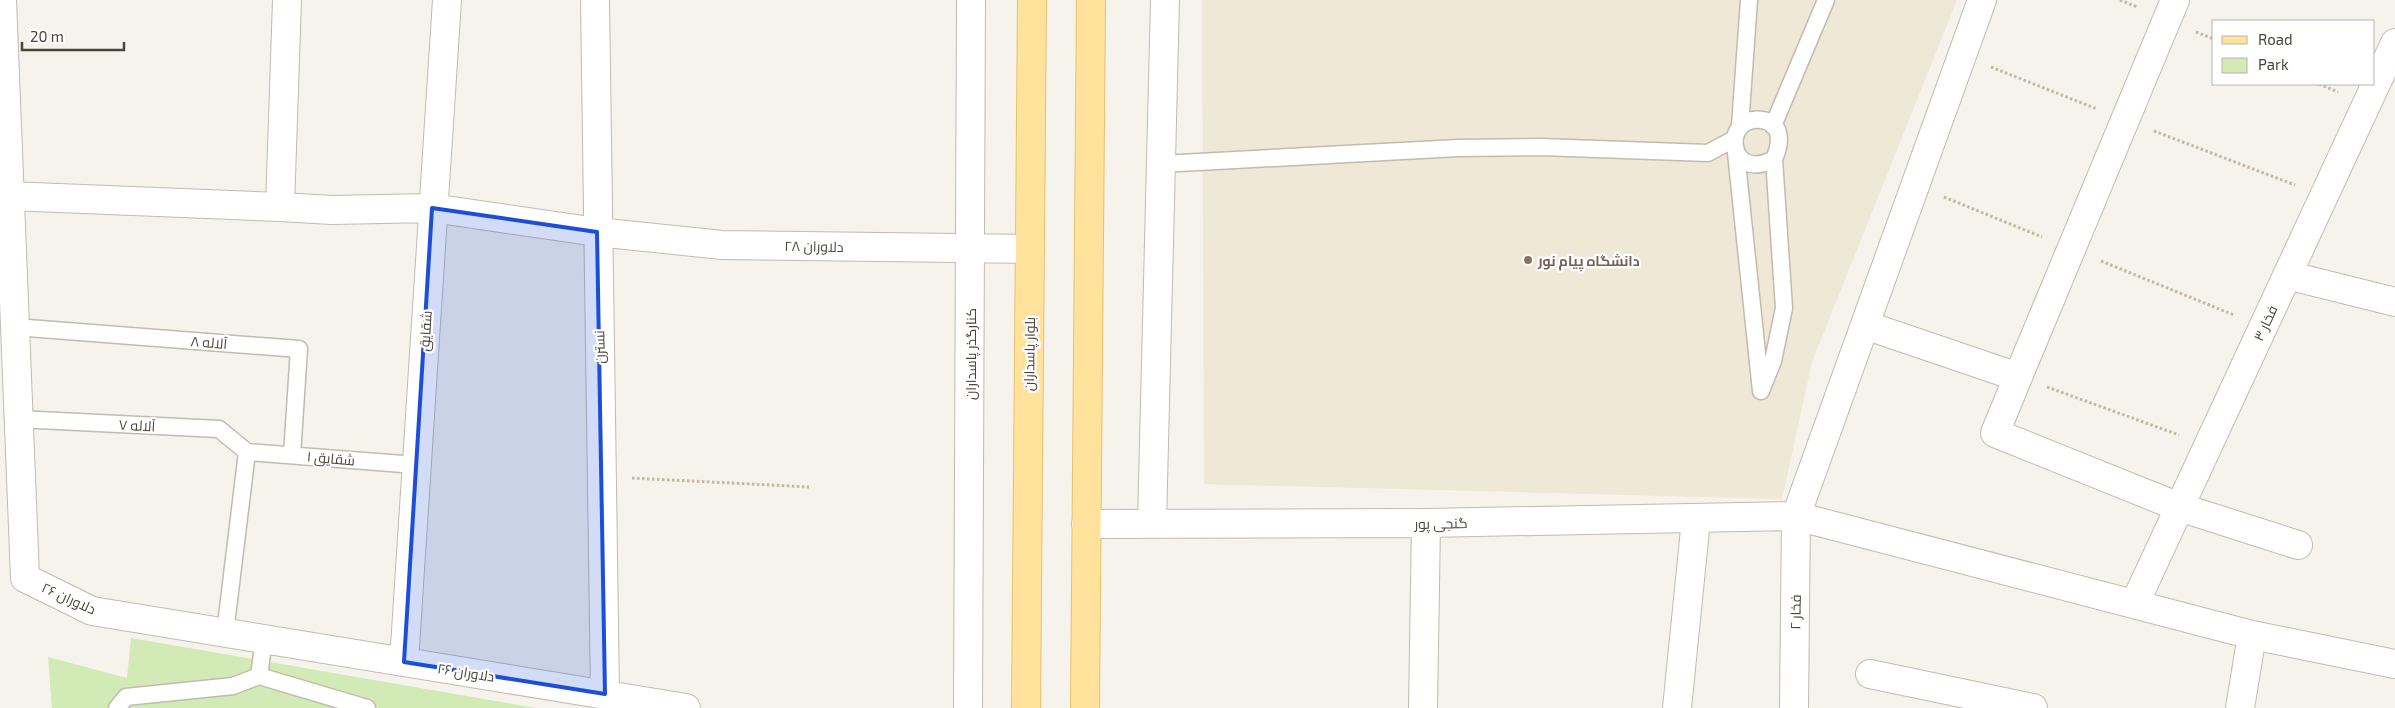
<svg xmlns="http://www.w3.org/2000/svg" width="2395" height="708" font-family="'Exo 2',Cairo,sans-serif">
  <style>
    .education { fill: #efe8d6 }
    .green { fill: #d2eab5 }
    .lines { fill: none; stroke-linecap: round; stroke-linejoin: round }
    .service-casing { stroke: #c2bbae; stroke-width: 19 }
    .minor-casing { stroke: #c2bbae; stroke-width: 30 }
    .primary-casing { stroke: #e6c16a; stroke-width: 30 }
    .path { stroke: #c4b79f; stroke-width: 3; stroke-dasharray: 2.5 2.5; stroke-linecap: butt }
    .service { stroke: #fff; stroke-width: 16 }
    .minor { stroke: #fff; stroke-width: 28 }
    .primary { stroke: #ffe39c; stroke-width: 28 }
    .marked { fill: #1d4ed8; fill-opacity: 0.2; stroke: #1d4ed8; stroke-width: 4; stroke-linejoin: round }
    .education-dot { fill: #8d6e63; stroke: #fff; stroke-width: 2 }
    .labels { text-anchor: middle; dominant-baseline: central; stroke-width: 4.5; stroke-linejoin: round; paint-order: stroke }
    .street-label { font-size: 14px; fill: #4b4439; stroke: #fff }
    .education-label { font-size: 14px; font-weight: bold; fill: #785e54; stroke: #fff; text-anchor: start }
  </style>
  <rect width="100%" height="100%" fill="#f6f3ec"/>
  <path class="education" d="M1202,0H1957L1812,362L1782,499L1204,484Z"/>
  <path class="green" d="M131,638L536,708H52L48,657L127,678Z"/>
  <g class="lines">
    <g class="service-casing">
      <path id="service" d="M1740,126L1749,0
        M1773,126L1826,0
        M1736,153L1761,391L1773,361L1784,308L1774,159C1781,144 1783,123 1762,120C1721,114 1727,184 1774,159
        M1161,164L1458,148L1541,147L1708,153L1734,139
        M15,327L299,349L292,455
        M18,419L219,429L247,452
        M247,452L416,465
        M225,633L247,452
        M259,676L367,708
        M117,708L126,697L233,686L259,676L264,639"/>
    </g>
    <g class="minor-casing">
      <path id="minor" d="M2,0L25,578L92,611L686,708
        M595,0L605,694
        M9,196L280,207L287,0
        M280,207L332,210L432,208L597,232L722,245L1030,249
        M2287,275L2395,302
        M1865,325L2018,377L2175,0
        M2018,377L1995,433L2179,507L2298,545
        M1086,524L1426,523L1796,516L2252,635L2395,664
        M1152,524L1165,0
        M2135,603L2395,43
        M404,662L447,0
        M1870,674L2033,708
        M968,708L971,0
        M1423,708L1426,523
        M1677,708L1696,520
        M1794,708L1796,516L1982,0
        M2240,708L2252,635"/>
    </g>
    <g class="primary-casing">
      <path id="primary" d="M1026,708L1032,0
        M1085,708L1091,0"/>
    </g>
    <path class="path" d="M2120,0L2137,7
      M2196,32L2214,39
      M1991,67L2097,109
      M2319,84L2338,92
      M2154,131L2295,185
      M1944,197L2042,237
      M2101,261L2234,315
      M2047,387L2179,435
      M632,478L809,487"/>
    <use href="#service" class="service"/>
    <use href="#minor" class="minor"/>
    <use href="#primary" class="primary"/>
  </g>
  <path class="marked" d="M432,208L597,232L605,694L404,662Z"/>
  <circle class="education-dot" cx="1528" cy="260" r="5"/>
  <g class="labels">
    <g class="street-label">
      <text transform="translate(814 246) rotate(1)">دلاوران ۲۸</text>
      <text transform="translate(2265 323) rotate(-65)">فخار ۳</text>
      <text transform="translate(425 331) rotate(-86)">شقایق</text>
      <text transform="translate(209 342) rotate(5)">آلاله ۸</text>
      <text transform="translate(599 347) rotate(-91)">نسترن</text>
      <text transform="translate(970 354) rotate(-90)">کنارگذر پاسداران</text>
      <text transform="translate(1029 354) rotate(-89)">بلوار پاسداران</text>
      <text transform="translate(137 425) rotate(3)">آلاله ۷</text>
      <text transform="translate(331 458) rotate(5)">شقایق ۱</text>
      <text transform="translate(1441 523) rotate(-1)">گنجی پور</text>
      <text transform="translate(69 598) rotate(24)">دلاوران ۲۶</text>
      <text transform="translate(1795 612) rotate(-89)">فخار ۲</text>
      <text transform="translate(466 672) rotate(9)">دلاوران ۲۶</text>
    </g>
    <g class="education-label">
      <text x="1538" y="260">دانشگاه پیام نور</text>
    </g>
  </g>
  <rect x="2212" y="20" width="162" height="65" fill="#ffffff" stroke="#b7b4b0"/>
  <rect x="2222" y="36" width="25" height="8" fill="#ffe39c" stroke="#b7b4b0"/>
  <text x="2258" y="45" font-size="15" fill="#4b4439">Road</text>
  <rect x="2222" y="58" width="25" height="15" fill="#d2eab5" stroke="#b7b4b0"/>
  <text x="2258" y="70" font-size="15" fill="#4b4439">Park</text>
  <path d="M22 42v8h102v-8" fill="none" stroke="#4b4439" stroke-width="2.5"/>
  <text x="30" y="42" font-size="15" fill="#4b4439" stroke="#ffffff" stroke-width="4" paint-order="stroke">20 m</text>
</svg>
